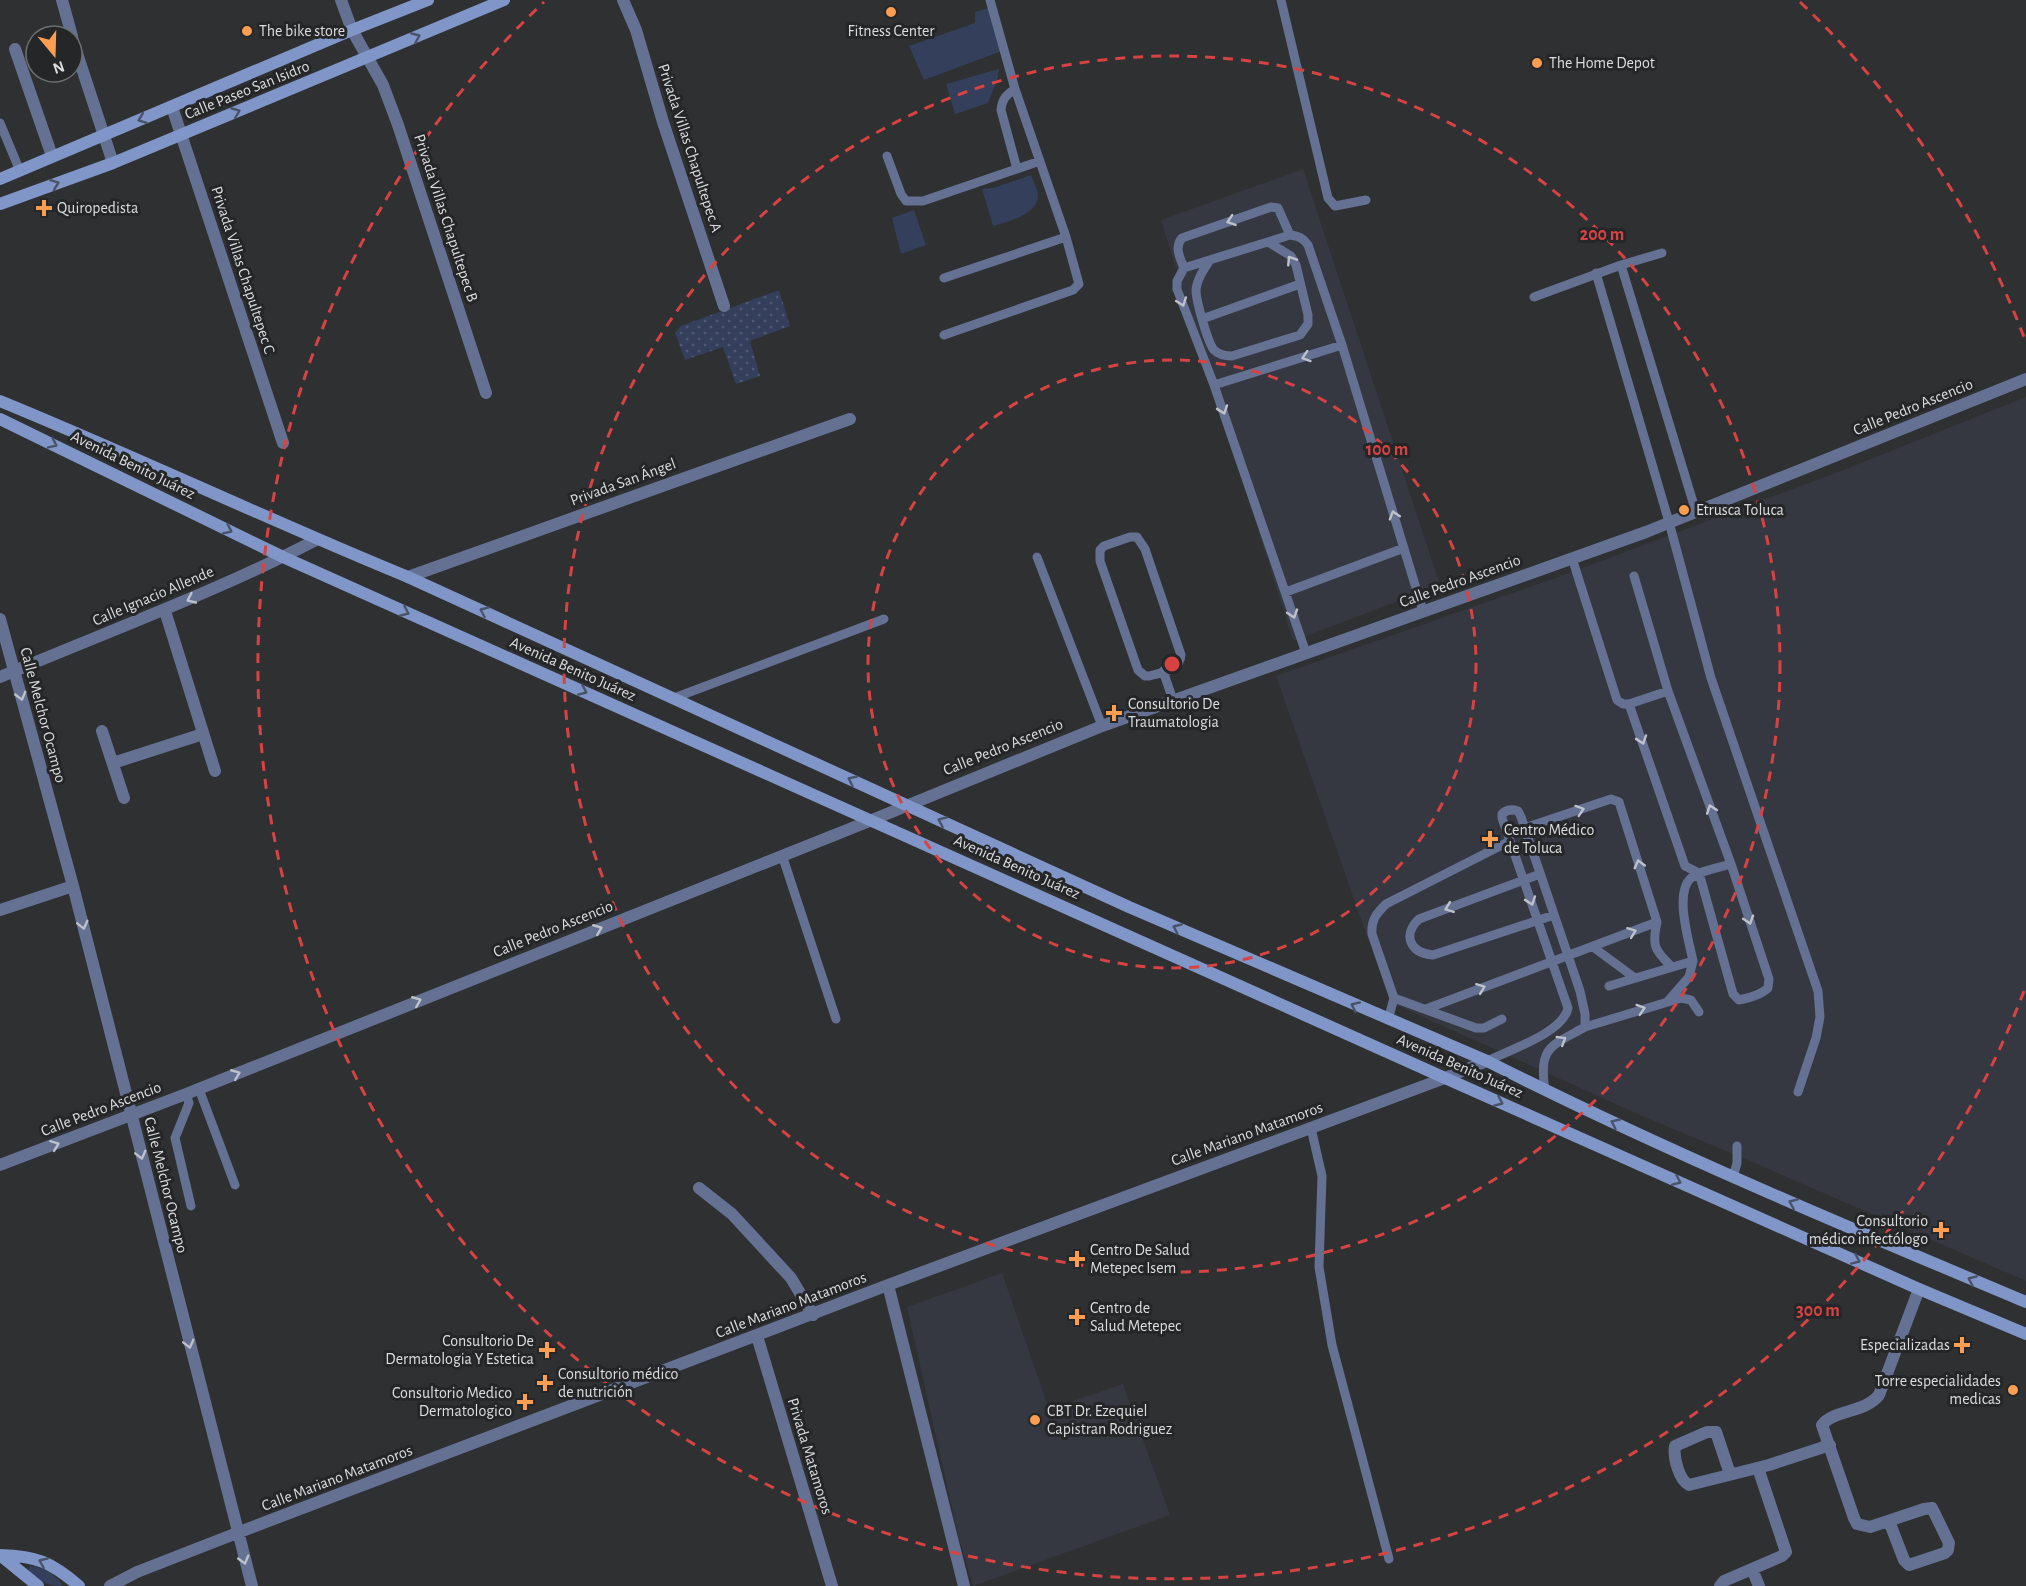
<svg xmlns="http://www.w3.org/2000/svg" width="2026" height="1586" font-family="'Alegreya Sans',sans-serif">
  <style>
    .built { fill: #353840 }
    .grass { fill: url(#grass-dots) }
    .garden { fill: #343f5b }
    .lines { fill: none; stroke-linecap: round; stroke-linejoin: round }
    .lane { stroke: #647192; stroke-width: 9 }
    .street { stroke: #647192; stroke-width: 12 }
    .secondary { stroke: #8096c9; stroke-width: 12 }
    .oneway { stroke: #495368 }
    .oneway2 { stroke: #bec2cb }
    .ring { fill: none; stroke: #d74343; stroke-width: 3; stroke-dasharray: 10 8 }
    .poi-dot { fill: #fc9e52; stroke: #252628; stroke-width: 2 }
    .labels { text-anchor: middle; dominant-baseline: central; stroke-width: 6; stroke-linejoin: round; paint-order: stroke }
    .poi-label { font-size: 16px; fill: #dcddde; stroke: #252628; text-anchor: start }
    .street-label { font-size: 16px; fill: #dcddde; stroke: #252628 }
    .centre { fill: #d74343; stroke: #252628; stroke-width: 3 }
    .ring-label { font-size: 18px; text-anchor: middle; font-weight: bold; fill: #d74343; stroke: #252628; stroke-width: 6; stroke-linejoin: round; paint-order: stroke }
  </style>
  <defs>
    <pattern id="grass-dots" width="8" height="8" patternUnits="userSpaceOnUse" patternTransform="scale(1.5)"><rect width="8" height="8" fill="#343f5b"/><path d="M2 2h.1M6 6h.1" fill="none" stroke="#515a72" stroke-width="1.8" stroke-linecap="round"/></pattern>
  </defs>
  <rect width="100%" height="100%" fill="#2e3032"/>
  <path class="built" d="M1303,169L1440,585L1293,641L1161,220Z
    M2026,397V1281L1750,1161L1642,1116L1390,1002L1276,676L1561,576L1851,467Z
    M1002,1273L1049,1409L1123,1384L1170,1515L973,1586L958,1535L907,1307Z"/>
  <path class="grass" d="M779,290L790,326L750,341L760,376L736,384L723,347L685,360L675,333L681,326Z"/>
  <path class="garden" d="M989,8L1002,51L924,80L909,46L975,23V12Z
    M999,69L997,81L988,103L955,114L946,84Z
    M1031,175C1033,181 1037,188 1038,194C1040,214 1007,222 993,226L982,189L993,188Z
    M914,210L926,245L901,254L892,218Z
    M30,1566C45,1568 53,1573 62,1584L61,1586C46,1586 38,1580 28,1570Z"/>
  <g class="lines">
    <path class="lane" d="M1281,0L1328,198L1335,206L1366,200
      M1015,89C1006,95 1002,99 1001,110L1017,169
      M0,123L20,171
      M887,156L901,194L906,201H923L1040,161
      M1210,260C1204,269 1197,279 1196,290C1196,301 1208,343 1214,350C1219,355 1226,356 1232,356L1300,335L1308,324V315L1296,265L1291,256L1268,242
      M1621,265L1696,512
      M1184,268C1180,258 1174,247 1182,238L1271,207L1278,208L1290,235
      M1596,273L1669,522L1711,678L1818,991L1820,1017L1816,1038L1798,1092
      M944,278L1066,237
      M1534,297L1621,265L1662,253
      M1202,319L1300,284
      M944,335L1073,290L1079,284L1066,237L1015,89L990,0
      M1214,385L1177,289V281L1184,268L1290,235C1299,236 1303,238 1308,245L1342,345
      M1130,537H1137L1145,549L1181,655C1180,671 1162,672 1149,676H1145L1138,670L1100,561V550L1104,546Z
      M1037,557L1102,726
      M1572,558L1617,700L1623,704H1629
      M1634,576L1668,691L1731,864L1769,979L1768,988C1761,995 1749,998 1739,1000L1733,994L1699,873L1685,866L1629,704L1668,691
      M1286,592L1404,548
      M1306,653L1214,385L1342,345L1423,611
      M1163,671L1173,700
      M674,698L884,619
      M1525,828L1611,799L1619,802L1657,922C1652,945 1654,950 1671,966
      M782,855L836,1019
      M1540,874L1419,919C1402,935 1410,953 1433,955L1554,915
      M1593,947L1635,978
      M1609,986L1693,961C1689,941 1674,893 1691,878C1701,870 1718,868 1731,864
      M1394,998L1476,1028H1484L1502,1019
      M1668,1001L1689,977L1693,961
      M1426,1009L1657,922
      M1388,1020L1394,998L1372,934C1371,920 1376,914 1386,904L1510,841
      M1585,1027L1681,998L1691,1000L1699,1012
      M1487,1061C1509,1050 1563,1033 1568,1008L1502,818V814C1507,809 1512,809 1518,811L1521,817L1580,991L1585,1014V1027C1551,1046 1538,1047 1545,1090
      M199,1089L235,1185
      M186,1094L189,1103L175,1138L191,1206
      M1311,1128L1322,1176L1319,1267L1332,1345L1389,1559
      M1733,1177L1737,1163V1146"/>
    <path class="street" d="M62,0L72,36
      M341,0L352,30L383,85L398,125L486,393
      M623,0L636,30L663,122L724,306
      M72,38L113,163
      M15,49L52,156
      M172,107L283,443
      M408,577L850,419
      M165,611L215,771
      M0,619L73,886L252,1586
      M0,677C106,632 214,593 316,540
      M102,731L124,798
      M113,763L203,734
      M0,910L73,886
      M0,1165L186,1094L872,820L1102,726L1646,532L2026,379
      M699,1188L732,1214L791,1278L813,1315
      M888,1285L964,1586
      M757,1336L832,1586
      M1730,1474L1716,1432H1707L1675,1446C1673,1457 1679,1480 1689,1485L1769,1465L1830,1445
      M1889,1521L1904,1560L1909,1565L1945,1553L1948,1550L1949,1543L1932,1508L1924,1509L1870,1527L1857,1524L1854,1518L1822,1425C1833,1410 1865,1413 1879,1395L1919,1289
      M1752,1569L1759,1586
      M110,1586L137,1572L237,1533L888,1285L1445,1078L1487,1061
      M1720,1586L1724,1581L1782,1556L1786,1552L1758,1468"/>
    <path class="secondary" d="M0,179L352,30L428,0
      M0,204L113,163L504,0
      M0,401C137,457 271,521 408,577L1129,907L1487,1061C1663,1150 1845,1226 2026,1302
      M0,419L283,557L1445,1078L1919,1289L2026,1334
      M0,1555C37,1556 51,1562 79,1586
      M0,1555L38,1586"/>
  </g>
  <defs><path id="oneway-chevron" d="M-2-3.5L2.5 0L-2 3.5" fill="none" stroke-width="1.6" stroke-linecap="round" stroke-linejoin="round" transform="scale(1.5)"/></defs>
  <g class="oneway">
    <use href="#oneway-chevron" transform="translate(416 37) rotate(-23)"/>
    <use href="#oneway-chevron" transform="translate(236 112) rotate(-22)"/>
    <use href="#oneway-chevron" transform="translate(142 119) rotate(159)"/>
    <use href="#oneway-chevron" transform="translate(55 184) rotate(-20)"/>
    <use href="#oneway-chevron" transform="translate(53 444) rotate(26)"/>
    <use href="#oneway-chevron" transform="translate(228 530) rotate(26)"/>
    <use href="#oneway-chevron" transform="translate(484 611) rotate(-156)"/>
    <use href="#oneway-chevron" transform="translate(405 612) rotate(24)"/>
    <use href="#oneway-chevron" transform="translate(583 691) rotate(24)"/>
    <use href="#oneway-chevron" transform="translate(852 780) rotate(-155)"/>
    <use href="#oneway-chevron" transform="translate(942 821) rotate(-156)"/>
    <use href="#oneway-chevron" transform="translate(1177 928) rotate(-156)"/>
    <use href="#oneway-chevron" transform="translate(1355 1006) rotate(-156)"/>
    <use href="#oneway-chevron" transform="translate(1499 1102) rotate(24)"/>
    <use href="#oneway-chevron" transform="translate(1615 1123) rotate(-155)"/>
    <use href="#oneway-chevron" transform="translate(1677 1181) rotate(24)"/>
    <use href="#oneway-chevron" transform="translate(1793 1203) rotate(-157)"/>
    <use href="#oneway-chevron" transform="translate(1856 1260) rotate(24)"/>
    <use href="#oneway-chevron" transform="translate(1972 1280) rotate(-157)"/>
    <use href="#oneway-chevron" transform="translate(43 1562) rotate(-157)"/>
  </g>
  <g class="oneway2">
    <use href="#oneway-chevron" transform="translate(1231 221) rotate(161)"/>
    <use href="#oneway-chevron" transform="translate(1291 260) rotate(-123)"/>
    <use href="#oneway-chevron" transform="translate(1182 302) rotate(70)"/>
    <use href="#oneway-chevron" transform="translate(1306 357) rotate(162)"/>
    <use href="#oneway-chevron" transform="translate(1223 410) rotate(71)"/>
    <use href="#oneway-chevron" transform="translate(1394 515) rotate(-107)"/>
    <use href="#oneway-chevron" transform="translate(191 599) rotate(155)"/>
    <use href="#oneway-chevron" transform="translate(1293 614) rotate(72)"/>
    <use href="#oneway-chevron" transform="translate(21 696) rotate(75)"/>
    <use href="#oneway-chevron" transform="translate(1642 740) rotate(71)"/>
    <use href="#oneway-chevron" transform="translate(1711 809) rotate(-110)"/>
    <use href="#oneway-chevron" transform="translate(1580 810) rotate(-18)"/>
    <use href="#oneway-chevron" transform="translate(1639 864) rotate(-105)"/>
    <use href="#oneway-chevron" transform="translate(1531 901) rotate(71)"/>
    <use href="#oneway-chevron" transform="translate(1449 908) rotate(159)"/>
    <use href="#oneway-chevron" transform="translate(1749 920) rotate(72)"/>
    <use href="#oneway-chevron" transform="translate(83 925) rotate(76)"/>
    <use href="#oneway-chevron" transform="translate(598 929) rotate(-22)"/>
    <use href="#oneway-chevron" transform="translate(1632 932) rotate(-21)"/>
    <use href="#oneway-chevron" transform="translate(1481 988) rotate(-21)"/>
    <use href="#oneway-chevron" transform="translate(417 1001) rotate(-22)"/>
    <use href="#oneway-chevron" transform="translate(1641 1009) rotate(-18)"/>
    <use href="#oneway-chevron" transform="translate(1562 1040) rotate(-31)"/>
    <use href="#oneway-chevron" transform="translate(236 1074) rotate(-22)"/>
    <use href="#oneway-chevron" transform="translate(55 1145) rotate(-21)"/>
    <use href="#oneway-chevron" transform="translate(141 1155) rotate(76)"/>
    <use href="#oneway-chevron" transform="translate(189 1344) rotate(76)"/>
    <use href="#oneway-chevron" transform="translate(244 1560) rotate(74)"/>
  </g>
  <g class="ring">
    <circle cx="1172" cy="664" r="304"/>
    <circle cx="1172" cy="664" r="608"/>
    <path d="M2024 991A913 913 0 1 1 544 2M1800 2A913 913 0 0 1 2024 337"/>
  </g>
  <g class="poi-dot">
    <circle cx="891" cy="12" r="6"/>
    <circle cx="247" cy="31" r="6"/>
    <circle cx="1537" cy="63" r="6"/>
    <path d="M41 199h6v6h6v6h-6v6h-6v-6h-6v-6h6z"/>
    <circle cx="1684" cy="510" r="6"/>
    <path d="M1111 704h6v6h6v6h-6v6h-6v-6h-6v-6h6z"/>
    <path d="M1487 830h6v6h6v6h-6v6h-6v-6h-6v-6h6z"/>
    <path d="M1938 1221h6v6h6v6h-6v6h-6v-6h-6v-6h6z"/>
    <path d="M1074 1250h6v6h6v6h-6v6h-6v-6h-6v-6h6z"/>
    <path d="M1074 1308h6v6h6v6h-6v6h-6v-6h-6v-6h6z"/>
    <path d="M1959 1336h6v6h6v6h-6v6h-6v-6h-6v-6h6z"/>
    <path d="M544 1341h6v6h6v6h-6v6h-6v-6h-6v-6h6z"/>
    <path d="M542 1374h6v6h6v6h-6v6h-6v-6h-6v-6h6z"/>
    <circle cx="2013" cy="1390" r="6"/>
    <path d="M522 1393h6v6h6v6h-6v6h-6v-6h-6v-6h6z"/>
    <circle cx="1035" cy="1420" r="6"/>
  </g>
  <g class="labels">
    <g class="poi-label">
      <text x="259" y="31">The bike store</text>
      <text x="891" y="31" text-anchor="middle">Fitness Center</text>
      <text x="1549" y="63">The Home Depot</text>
      <text x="57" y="208">Quiropedista</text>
      <text x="1696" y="510">Etrusca Toluca</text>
      <text x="1128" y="704">Consultorio De<tspan x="1128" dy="18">Traumatologia</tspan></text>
      <text x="1504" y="830">Centro Médico<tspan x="1504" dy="18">de Toluca</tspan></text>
      <text x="1928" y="1221" text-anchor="end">Consultorio<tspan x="1928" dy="18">médico infectólogo</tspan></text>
      <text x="1090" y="1250">Centro De Salud<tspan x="1090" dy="18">Metepec Isem</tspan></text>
      <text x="1090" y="1308">Centro de<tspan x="1090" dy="18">Salud Metepec</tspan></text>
      <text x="534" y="1341" text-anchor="end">Consultorio De<tspan x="534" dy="18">Dermatologia Y Estetica</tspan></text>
      <text x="1950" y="1345" text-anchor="end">Especializadas</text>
      <text x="558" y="1374">Consultorio médico<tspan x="558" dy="18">de nutrición</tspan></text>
      <text x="2001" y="1381" text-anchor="end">Torre especialidades<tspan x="2001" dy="18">medicas</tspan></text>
      <text x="512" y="1393" text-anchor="end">Consultorio Medico<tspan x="512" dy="18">Dermatologico</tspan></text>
      <text x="1047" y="1411">CBT Dr. Ezequiel<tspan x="1047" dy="18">Capistran Rodriguez</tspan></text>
    </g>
    <g class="street-label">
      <text transform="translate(247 90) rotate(-22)">Calle Paseo San Isidro</text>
      <text transform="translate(690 148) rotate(72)">Privada Villas Chapultepec A</text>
      <text transform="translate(446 218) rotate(72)">Privada Villas Chapultepec B</text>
      <text transform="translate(243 270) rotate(72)">Privada Villas Chapultepec C</text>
      <text transform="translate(1913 407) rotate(-22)">Calle Pedro Ascencio</text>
      <text transform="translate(133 465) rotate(26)">Avenida Benito Juárez</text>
      <text transform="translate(623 482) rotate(-20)">Privada San Ángel</text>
      <text transform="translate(1460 581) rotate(-20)">Calle Pedro Ascencio</text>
      <text transform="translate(153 596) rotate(-23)">Calle Ignacio Allende</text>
      <text transform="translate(573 669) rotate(24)">Avenida Benito Juárez</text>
      <text transform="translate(43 715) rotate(75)">Calle Melchor Ocampo</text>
      <text transform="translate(1003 747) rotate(-22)">Calle Pedro Ascencio</text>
      <text transform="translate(1017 867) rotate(24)">Avenida Benito Juárez</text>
      <text transform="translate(553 929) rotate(-22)">Calle Pedro Ascencio</text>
      <text transform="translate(1460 1066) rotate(24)">Avenida Benito Juárez</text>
      <text transform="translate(101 1109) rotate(-21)">Calle Pedro Ascencio</text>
      <text transform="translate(1247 1134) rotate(-20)">Calle Mariano Matamoros</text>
      <text transform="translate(166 1185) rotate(76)">Calle Melchor Ocampo</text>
      <text transform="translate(791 1305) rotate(-21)">Calle Mariano Matamoros</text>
      <text transform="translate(810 1456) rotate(73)">Privada Matamoros</text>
      <text transform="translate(337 1478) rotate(-21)">Calle Mariano Matamoros</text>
    </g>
  </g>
  <circle cx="1172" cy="664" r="9" class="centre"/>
  <g class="ring-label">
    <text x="1602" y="240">200 m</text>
    <text x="1387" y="455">100 m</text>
    <text x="1818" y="1316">300 m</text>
  </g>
  <g transform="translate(54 54) rotate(161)"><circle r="28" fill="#252628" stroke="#6e6f71" stroke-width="1.5"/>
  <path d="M0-4.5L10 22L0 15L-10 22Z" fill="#fc9e52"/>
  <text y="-9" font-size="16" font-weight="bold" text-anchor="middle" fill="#dcddde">N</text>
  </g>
</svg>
